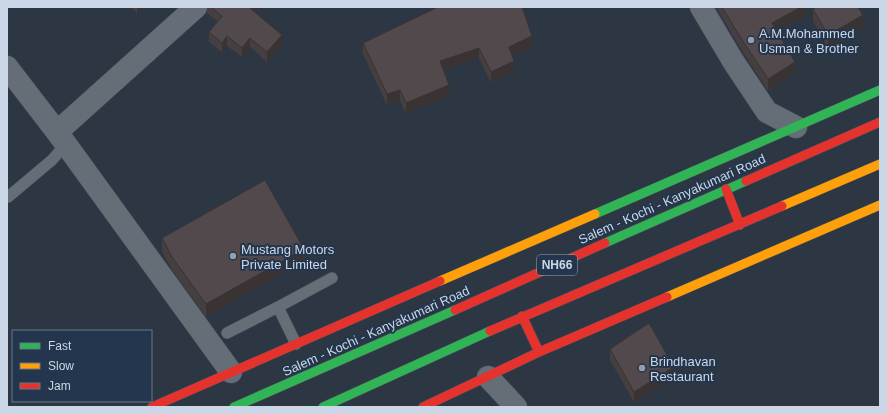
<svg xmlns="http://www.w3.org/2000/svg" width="887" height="414" font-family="Arial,sans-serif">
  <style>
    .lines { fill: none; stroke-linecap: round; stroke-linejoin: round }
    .lane-casing { stroke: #4b545f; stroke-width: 12 }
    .street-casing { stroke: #4b545f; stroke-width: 23 }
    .fast-casing { stroke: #4b545f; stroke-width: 10 }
    .slow-casing { stroke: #4b545f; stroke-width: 10 }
    .jam-casing { stroke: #4b545f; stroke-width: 10 }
    .lane { stroke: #656d77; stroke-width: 11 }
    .street { stroke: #656d77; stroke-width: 22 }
    .fast { stroke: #30b455; stroke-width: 9 }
    .slow { stroke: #ff9f0a; stroke-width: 9 }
    .jam { stroke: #e5322d; stroke-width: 9 }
    .wall { fill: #463f40 }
    .shaded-wall { fill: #393334 }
    .building { fill: #51494b; stroke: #393334 }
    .poi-dot { fill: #949fad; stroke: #24364d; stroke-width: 1.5 }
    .labels { text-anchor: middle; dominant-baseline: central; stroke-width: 4; stroke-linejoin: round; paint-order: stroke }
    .shield { fill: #24364d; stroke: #99a7b8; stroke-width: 1 }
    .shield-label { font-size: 12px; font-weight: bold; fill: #cbd7e6 }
    .poi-label { font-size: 13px; fill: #cbd7e6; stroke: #24364d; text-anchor: start }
    .street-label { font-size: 13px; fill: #cbd7e6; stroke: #24364d }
  </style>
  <rect width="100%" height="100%" fill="#2d3744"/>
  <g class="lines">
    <g class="lane-casing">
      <path id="lane" d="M8,197L52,160L66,144
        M278,307L332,278
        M227,333L278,307L296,344"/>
    </g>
    <g class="street-casing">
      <path id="street" d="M701,7L733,61L767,112L796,127
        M7,67L57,132L231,372
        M57,132L196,7
        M488,377L516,407"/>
    </g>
    <g class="fast-casing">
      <path id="fast" d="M595,214L880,90
        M605,243L746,181
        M234,407L455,310
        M323,407L490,331"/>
    </g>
    <g class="slow-casing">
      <path id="slow" d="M782,206L880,164
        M440,281L595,214
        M667,297L880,205"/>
    </g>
    <g class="jam-casing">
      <path id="jam" d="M746,181L880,122
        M726,189L740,225
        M455,310L605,243
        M522,316L539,352
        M490,331L782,206
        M152,407L440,281
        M423,407L539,352L667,297"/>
    </g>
    <use href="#lane" class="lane"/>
    <use href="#street" class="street"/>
    <use href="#fast" class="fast"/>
    <use href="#slow" class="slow"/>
    <use href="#jam" class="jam"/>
  </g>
  <path class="wall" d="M132,7H145L137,14Z
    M207,7H261L255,13L282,44L267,62L250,47L242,57L227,46L222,52L209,42V32L218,22L207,13Z
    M716,7H808V14L777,32L795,73L768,91L744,54Z
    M813,9L863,28L828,48L813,21Z
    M363,43L532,47L512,56L514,72L491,83L479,58L443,70L449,96L406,113L400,101L387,105L363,54Z
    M162,238L304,261L206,317L172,270L162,251Z
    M610,349L674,377L634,402L610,360Z"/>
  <path class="shaded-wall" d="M137,7H145L137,14Z
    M252,7H261L250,18V8Z
    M801,7H808V14L772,35V23Z
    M863,15V28L828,48V35Z
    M282,35V44L267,62V52Z
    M227,36V46L222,52V43Z
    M532,36V47L509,58V47Z
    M250,38V47L242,57V48Z
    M479,48V58L440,71V61Z
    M514,61V72L491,83V72Z
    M795,62V73L768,91V79Z
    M449,85V96L406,113V103Z
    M400,90V101L387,105V94Z
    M304,249V261L206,317V304Z
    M674,367V377L634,402V392Z"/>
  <path class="building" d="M211,7H252L250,8L282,35L267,52L250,38L242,48L227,36L222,43L209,32L222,16Z
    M438,7H522L532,36L509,47L514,61L491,72L479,48L440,61L449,85L406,103L400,90L387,94L363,43Z
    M722,7H801L772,23L795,62L768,79L744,43Z
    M816,7H858L863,15L828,35L813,9Z
    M265,180L304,249L206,304L172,257L162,238Z
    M649,323L674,367L634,392L610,349Z"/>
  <g class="poi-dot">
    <circle cx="751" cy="40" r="4"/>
    <circle cx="233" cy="256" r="4"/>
    <circle cx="642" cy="368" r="4"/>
  </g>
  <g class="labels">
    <rect class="shield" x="537" y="255" width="40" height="20" rx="3"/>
    <g class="shield-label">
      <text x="557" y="265">NH66</text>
    </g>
    <g class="poi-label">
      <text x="759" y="33">A.M.Mohammed<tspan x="759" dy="15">Usman &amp; Brother</tspan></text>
      <text x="241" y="249">Mustang Motors<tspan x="241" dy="15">Private Limited</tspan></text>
      <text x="650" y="361">Brindhavan<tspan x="650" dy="15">Restaurant</tspan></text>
    </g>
    <g class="street-label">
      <text transform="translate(672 199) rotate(-24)">Salem - Kochi - Kanyakumari Road</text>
      <text transform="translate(376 331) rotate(-24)">Salem - Kochi - Kanyakumari Road</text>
    </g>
  </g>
  <rect width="887" height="414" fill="none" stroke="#cbd7e6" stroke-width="16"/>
  <rect x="12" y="330" width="140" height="72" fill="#24364d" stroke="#67768a"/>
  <rect x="20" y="343" width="20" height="6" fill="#30b455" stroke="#67768a"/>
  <text x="48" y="350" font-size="12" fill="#cbd7e6">Fast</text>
  <rect x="20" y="363" width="20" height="6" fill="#ff9f0a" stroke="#67768a"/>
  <text x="48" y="370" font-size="12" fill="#cbd7e6">Slow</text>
  <rect x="20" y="383" width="20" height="6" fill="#e5322d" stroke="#67768a"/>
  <text x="48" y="390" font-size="12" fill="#cbd7e6">Jam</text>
</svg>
